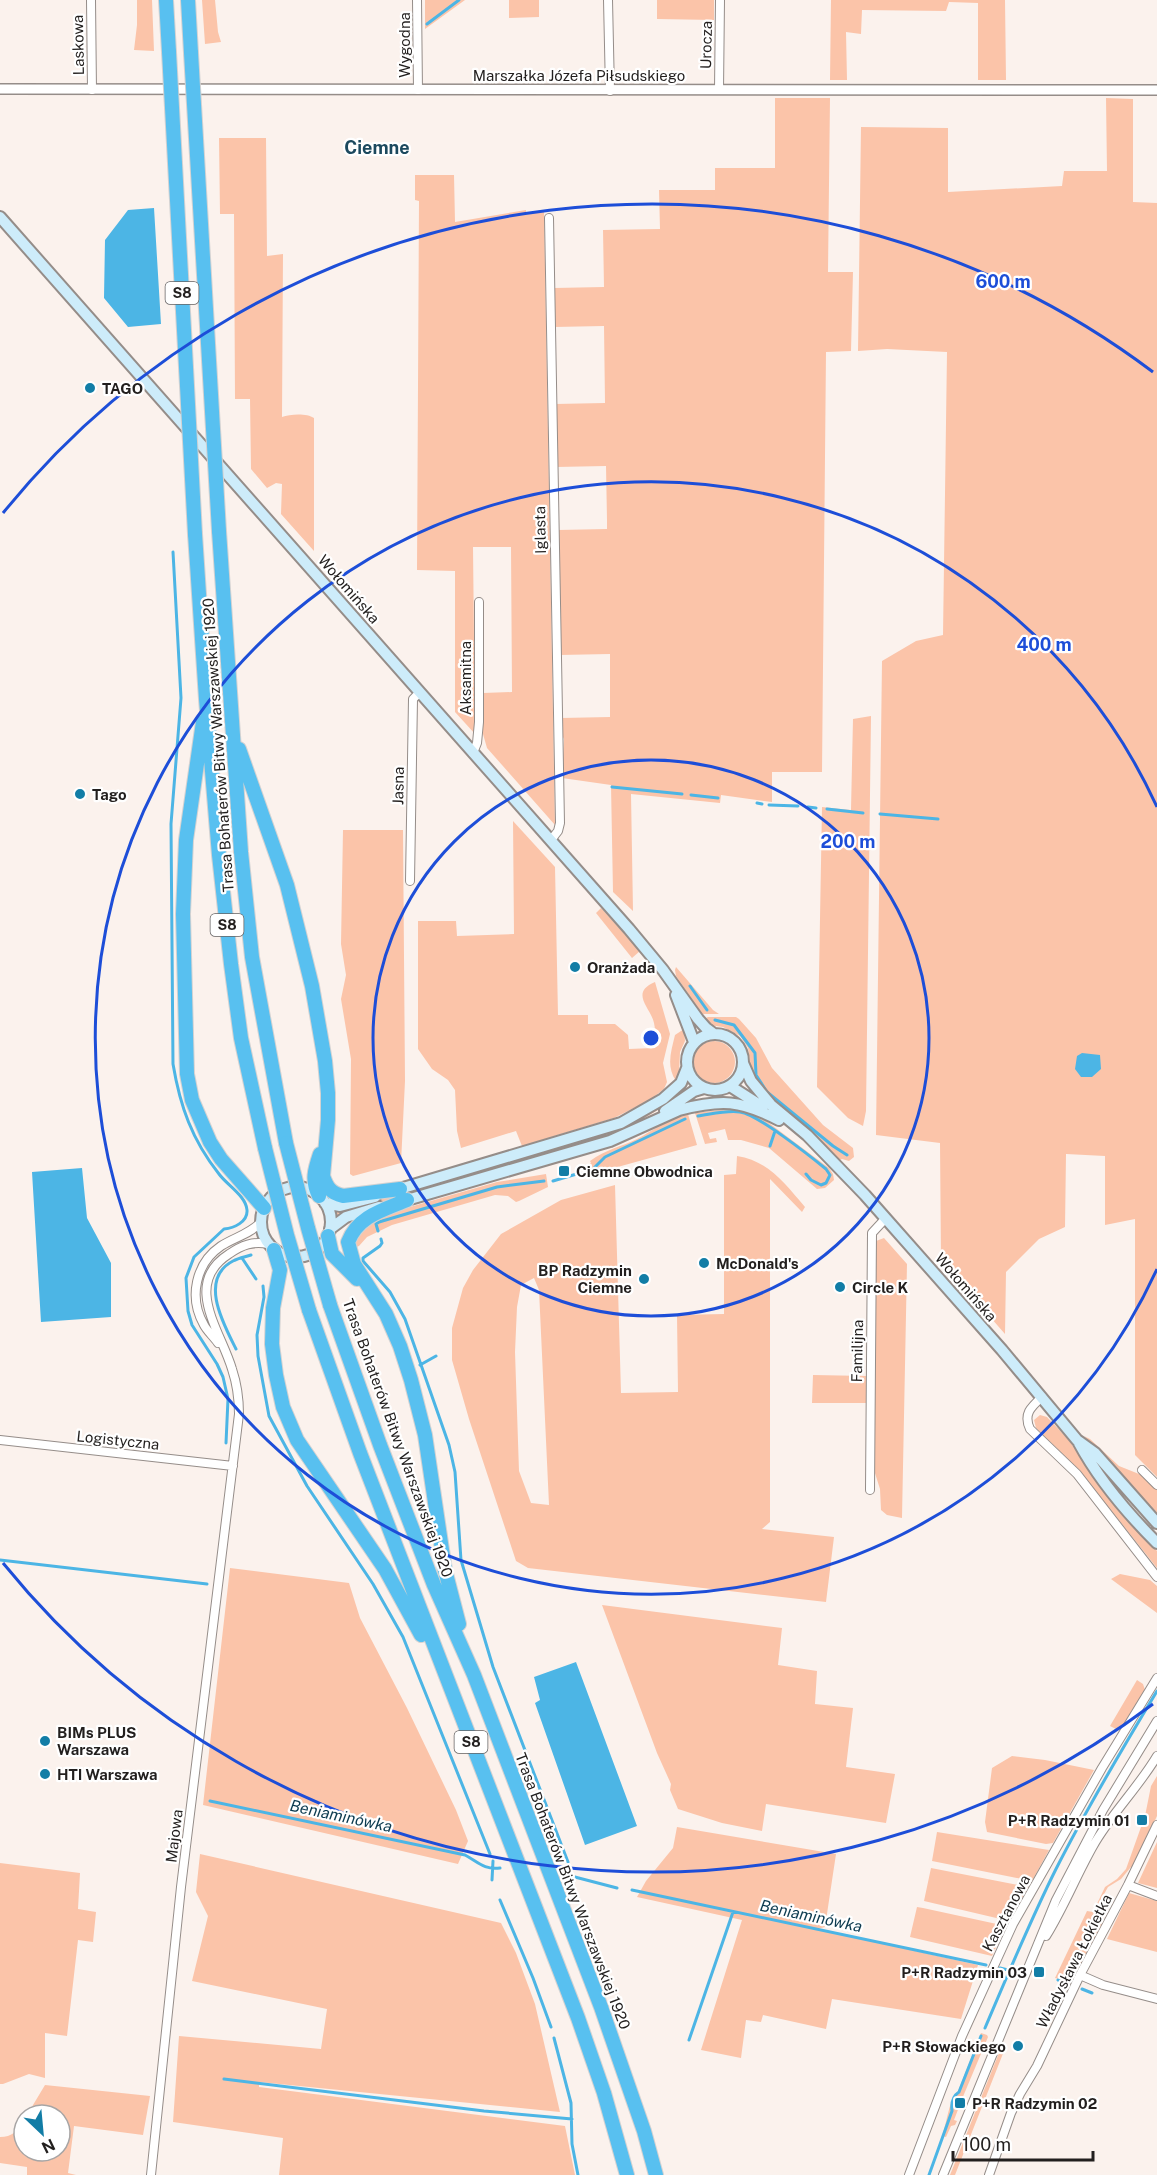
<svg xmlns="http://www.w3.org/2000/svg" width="1157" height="2175" font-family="'Public Sans',sans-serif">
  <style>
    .green { fill: #fbc4a9; fill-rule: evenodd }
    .water { fill: #4cb5e5 }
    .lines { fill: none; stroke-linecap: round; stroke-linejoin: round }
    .stream { stroke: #4cb5e5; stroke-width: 3 }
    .minor-casing { stroke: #958d89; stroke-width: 10 }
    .tertiary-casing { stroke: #958d89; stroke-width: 12 }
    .secondary-casing { stroke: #958d89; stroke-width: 14 }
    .motorway-casing { stroke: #d3d2d2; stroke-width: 16 }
    .minor { stroke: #fff; stroke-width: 8 }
    .tertiary { stroke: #fff; stroke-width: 9 }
    .secondary { stroke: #cdecfa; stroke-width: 10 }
    .motorway { stroke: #58c0f0; stroke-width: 14 }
    .motorway-bridge-casing { stroke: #d3d2d2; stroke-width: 16; stroke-linecap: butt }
    .motorway-bridge { stroke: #58c0f0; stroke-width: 14 }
    .ring { fill: none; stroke: #1d4ed8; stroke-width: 3 }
    .poi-dot { fill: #127da6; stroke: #fff; stroke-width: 2 }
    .labels { text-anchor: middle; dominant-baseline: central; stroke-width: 4.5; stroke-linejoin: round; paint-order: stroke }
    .shield { fill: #fff; stroke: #646262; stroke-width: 1.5 }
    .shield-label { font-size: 14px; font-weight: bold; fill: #221f1e }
    .street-label { font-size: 15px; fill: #221f1e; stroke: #fff }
    .poi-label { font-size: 15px; font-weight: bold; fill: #221f1e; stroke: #fff; text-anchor: start }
    .water-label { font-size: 16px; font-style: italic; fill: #0d3b50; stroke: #fff }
    .quarter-label { font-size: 18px; font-weight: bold; fill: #1c495e; stroke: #fff }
    .centre { fill: #1d4ed8; stroke: #fff; stroke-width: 3 }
    .ring-label { font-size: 18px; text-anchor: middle; font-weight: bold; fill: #1d4ed8; stroke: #fff; stroke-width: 4.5; stroke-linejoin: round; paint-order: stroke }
  </style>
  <rect width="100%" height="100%" fill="#fbf2ed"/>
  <path class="green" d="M137,0H152L154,51L134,50L137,25Z
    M202,0H215L218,32L221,42L205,44Z
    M425,0H465L425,29Z
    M509,0H539V17L509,18Z
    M657,0H714V20L657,19Z
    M831,0H1005L1006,80H978V3L949,2L946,11L862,10L861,34L846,32L847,80H830Z
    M775,98H830L828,272H853L851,351L826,352L822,772H772V802L721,795L720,803L631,794L633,911L613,892L611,785L562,778L564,739L562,735L561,718L610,717V654L559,655L558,530L607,529V520L606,466L556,467L555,404L605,403L604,326L554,327V288L604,287L603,230L660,229L659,190H715V168H775Z
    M1106,98L1133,99V202L1157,203V1477L1135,1455V1219L1105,1225V1156L1066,1154L1065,1227L1039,1239L1006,1272L1005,1334L941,1261L940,1143L876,1135L882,661L916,641L943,635L947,352L887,349L858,351L861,127L948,128V192L1062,186L1064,171H1107Z
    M219,138H266L267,256L283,254L282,417C290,414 307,413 314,418V551L281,514L282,484L276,483L267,488L251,469L250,399H235L234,214H220Z
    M415,175H454L455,222L526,210V213L544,210L555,825L487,748L483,734V693L512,692L511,547H473L475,734L455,712V571L417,570L419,201L415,200Z
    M871,716L866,1111L863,1126L848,1118L817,1087L822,807L851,810L853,719Z
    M513,821L555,867L558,1015H588V1024H615L628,1035L629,1049L653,1048C654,1040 656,1031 654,1023C651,1008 629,993 655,982L670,1034L663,1063L667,1082L664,1089L650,1100L614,1118L522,1146L516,1131L461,1148L457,1131L455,1090L448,1080L432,1069L418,1049V921H456L457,936L514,934Z
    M343,830H403L405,1081L401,1163L353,1176L350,1174L351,1059L341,999L346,975L341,944Z
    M601,908L640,951L632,958L596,913Z
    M676,967L713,1010L719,1014H702L676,976L675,970Z
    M708,1017H736L739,1019L756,1038L772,1068L823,1125L853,1148L854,1157L849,1161L842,1159L840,1160L775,1105L767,1096L751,1071L748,1048L740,1036L723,1027L709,1025L704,1019Z
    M684,1029L685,1041L680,1052L679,1073L676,1081C666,1066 671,1052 675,1035Z
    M693 1062a21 21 0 1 1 42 0a21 21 0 1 1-42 0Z
    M672,1097L674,1100L632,1126L604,1137L337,1215L336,1211L603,1133Z
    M729,1109H744L769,1123L829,1168L833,1174L834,1180L825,1188L817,1189L769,1148L741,1140H728L725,1129L708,1133L710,1139L716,1138L717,1142L705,1144L695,1113Z
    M688,1114L697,1145L596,1173L587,1166L591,1163L590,1161C606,1149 621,1147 637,1139C654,1130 669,1118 688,1114Z
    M737,1156C769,1161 785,1184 805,1207L802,1212L770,1179V1522L762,1529L834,1537L826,1602L528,1568L516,1561L469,1419L452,1360V1328L463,1288L473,1270L501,1234L561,1200L615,1185L621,1393L678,1392L677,1315L724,1314V1175L736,1174ZM534,1278L539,1290L549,1505L531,1503L519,1471L515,1352L517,1307L521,1285Z
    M546,1174L548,1187L519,1201L516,1202L508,1196L495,1195L392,1225L367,1237L359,1246L354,1248L360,1230L382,1215L497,1182Z
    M884,1238L907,1264L902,1518L887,1515L881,1510L880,1489L874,1470L876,1241Z
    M813,1375L867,1376V1403H812Z
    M1040,1415L1047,1417L1067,1438L1123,1512L1157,1551V1568L1079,1470L1036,1428L1034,1420Z
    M1084,1436L1090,1439L1119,1466L1144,1476L1157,1489V1513Z
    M230,1568L349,1583L360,1618L407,1708L456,1810L468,1841L458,1864L203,1805Z
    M1120,1574L1150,1580L1157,1586V1613L1111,1579Z
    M602,1605L782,1628L778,1665L817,1671L815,1704L853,1708L846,1767L895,1774L886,1823L766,1804L762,1831L722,1823L678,1809L670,1790L671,1784L657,1753Z
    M1137,1680L1143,1684L1145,1690L1121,1728L1116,1729L1110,1726Z
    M1012,1756L1045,1760L1094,1770L1053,1843L1046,1844L987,1832L985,1822L992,1768Z
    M1157,1776V1816L1133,1867H1131L1121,1879L1108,1887L1098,1905L1099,1907L1095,1908L1105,1887L1117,1879L1126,1869L1141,1827L1143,1826L1151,1786Z
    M677,1827L836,1854L825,1927L817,1929L978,1965L961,2019L832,1999L826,2029L763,2015L761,2022L746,2020L741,2058L701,2050L742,1920L637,1897L646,1881L673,1848Z
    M937,1832L1049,1850L1032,1881L932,1861Z
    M1157,1842V1888L1138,1883Z
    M200,1854L501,1923L516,1953L535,2004L560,2112L259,2082V2087L565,2126L575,2175H279L283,2138L173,2122L179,2036L321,2049L327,2009L192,1981L208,1916L196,1892Z
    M0,1863L80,1873L78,1909L96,1912L93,1942L78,1940L67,2036L45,2033V2078L29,2074L3,2084H0Z
    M931,1868L1028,1887L1009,1921L924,1901Z
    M1129,1893L1157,1901V1952L1107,1939Z
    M917,1907L923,1908L1006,1926L992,1956L910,1937Z
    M1087,1911L1099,1913L1104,1922L1072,1982L1055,1978Z
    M981,2033L987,2035L988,2037L962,2099H960L957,2106L959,2107L954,2120L957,2121L955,2125L951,2126L946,2137L942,2136C947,2123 949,2099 958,2091Z
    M1003,2043L1006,2046L955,2175H950Z
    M45,2085L150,2096L143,2135L74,2126L68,2173L76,2175H27V2167L0,2163V2137C12,2137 18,2131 24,2121V2151H60V2115H27Z"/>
  <path class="water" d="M154,208L161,324L128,327L104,298L105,240L128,210Z
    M1082,1053L1100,1055L1101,1069L1092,1077H1081L1075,1069L1077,1056Z
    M82,1168L87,1218L111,1263V1317L41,1322L32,1172Z
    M576,1662L637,1826L585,1845L535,1703L540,1700L534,1677Z"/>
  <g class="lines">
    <path class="stream" d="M427,24L459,0
      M173,552L181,698L171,824L173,1064C180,1106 192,1140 219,1174C227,1185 246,1196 247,1210C248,1222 234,1228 224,1229L194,1257L186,1278L188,1311L192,1325L217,1364L223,1377L228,1399L226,1443
      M612,787L682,794
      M691,795L718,798
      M757,803L762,804
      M769,805L798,806
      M808,807L816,808
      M827,809L863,813
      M880,814L938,819
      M690,986L707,1010
      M715,1020L734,1025L755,1053L756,1075L767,1092L833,1146L847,1155
      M698,1116C712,1114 727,1110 740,1112C757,1114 810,1156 826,1169L830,1175L826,1183L821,1185L811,1180L806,1174
      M770,1146L775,1131
      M595,1167L605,1157L685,1119
      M553,1181L580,1173
      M378,1231L376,1224L379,1222L497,1187L544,1181
      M381,1239L382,1243L380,1246L363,1258V1261L390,1292L405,1319L449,1445L455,1472L461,1560L493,1667L568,1862
      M242,1258L256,1279
      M263,1286L264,1297L257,1335L258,1356L269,1416L307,1486L373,1584L403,1637L490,1854
      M236,1349C224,1325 198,1279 233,1261C239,1258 245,1257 251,1255
      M420,1365L436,1356
      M0,1560L207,1584
      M210,1801L465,1855C478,1862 484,1870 500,1868
      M571,1876L617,1888
      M492,1880L493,1861
      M632,1890L986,1965
      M500,1900L533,1978L551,2027
      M1000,1968L1012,1971
      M1058,1980L1068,1983
      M1082,1989L1092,1993
      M985,2028C1008,1974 1030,1921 1056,1869C1087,1808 1122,1749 1157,1691
      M554,2038L571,2103L572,2144L578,2175
      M689,2040L733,1912
      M224,2079L484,2111L572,2119
      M929,2175L952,2111C951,2103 953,2096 959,2092L981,2036"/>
    <g class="minor-casing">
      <path id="minor" d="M91,0L92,90
        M417,0L418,90
        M608,0L610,91
        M719,90L720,0
        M549,218L560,823L558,831L551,840
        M473,753L477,743L479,722V602
        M410,881L413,699L419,693
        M218,1343C214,1337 207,1331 204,1325C188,1297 196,1263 221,1246C235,1237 250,1234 261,1222
        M1042,1397C1031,1407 1023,1414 1030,1429L1077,1474L1157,1577
        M0,1440L233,1466
        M1142,1470L1157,1485
        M870,1490L872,1233L885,1219
        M1128,1885L1157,1896
        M1046,1936C1064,1907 1076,1876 1093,1846C1111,1814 1138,1788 1157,1756
        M1080,1975L1103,1985L1157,1999
        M151,2175L181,1887L239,1414C239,1399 237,1384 232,1369C221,1331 182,1284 229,1254C242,1245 253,1241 268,1244
        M909,2175L962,2036L1013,1924L1102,1768L1157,1678
        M943,2175L1056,1900L1103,1810L1157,1721
        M989,2175L1011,2113L1020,2094L1037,2066L1080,1975L1128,1885L1157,1825"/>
    </g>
    <g class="tertiary-casing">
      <path id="tertiary" d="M0,89L1157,90"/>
    </g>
    <g class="secondary-casing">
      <path id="secondary" d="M0,217L629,929L663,970L698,1019L706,1028L714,1034
        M676,995L694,1042
        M687 1062a28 28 0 1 1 56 0a28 28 0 1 1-56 0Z
        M743,1063L751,1081L771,1105L807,1135L865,1195L1002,1350L1077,1440L1095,1453L1157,1523
        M730,1086L763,1107
        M665,1111L694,1091L704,1088
        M261 1222a35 35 0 1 1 70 0a35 35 0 1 1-70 0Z
        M393,1191L621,1123L663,1099L681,1083L687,1068
        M400,1202L610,1141L679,1110C722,1099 740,1100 779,1120
        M325,1203L340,1206L375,1197
        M330,1229L346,1217L379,1207
        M1079,1443C1099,1480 1127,1513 1157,1543"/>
    </g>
    <g class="motorway-casing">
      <path id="motorway" d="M166,0L169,52
        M188,0L191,53
        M219,531L241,852L252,957L286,1143
        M195,534L206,699L219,855L231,964L241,1038L265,1148
        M203,722L186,840L183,914L187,1074L192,1100L210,1142L221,1159L264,1208
        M239,749L287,885L312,986L325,1061L328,1093V1120L323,1176C327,1188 331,1193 343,1196L400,1189
        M319,1196C311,1180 315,1169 320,1154
        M407,1200C383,1210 358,1216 348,1242L354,1264L386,1314L400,1346L411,1380L425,1435L445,1570L459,1624
        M328,1236L332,1254L357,1279
        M274,1250L280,1270L273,1308L272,1344L276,1375L283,1407L297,1440L385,1569L421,1635
        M330,1305L380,1445L434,1585L474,1675L601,2007L644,2131L656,2175
        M309,1310L360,1453L578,2018L604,2093L627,2175"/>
    </g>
    <use href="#minor" class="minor"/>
    <use href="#tertiary" class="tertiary"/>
    <use href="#secondary" class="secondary"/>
    <use href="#motorway" class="motorway"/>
    <g class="motorway-bridge-casing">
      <path id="motorway-bridge" d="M169,52L195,534
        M191,53L219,531
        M286,1143L308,1228L330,1305
        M265,1148L287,1235L309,1310"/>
    </g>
    <use href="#motorway-bridge" class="motorway-bridge"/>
  </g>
  <g class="ring">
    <circle cx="651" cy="1038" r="278"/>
    <path d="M1157 1269A556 556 0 1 1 1157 807"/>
    <path d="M1153 1704A834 834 0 0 1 3 1563M3 513A834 834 0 0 1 1153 372"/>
  </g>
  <g class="poi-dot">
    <circle cx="90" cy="388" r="6"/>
    <circle cx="80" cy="794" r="6"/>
    <circle cx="575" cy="967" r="6"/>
    <rect x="558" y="1165" width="12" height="12" rx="3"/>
    <circle cx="704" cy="1263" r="6"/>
    <circle cx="644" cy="1279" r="6"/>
    <circle cx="840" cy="1287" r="6"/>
    <circle cx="45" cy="1741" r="6"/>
    <circle cx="45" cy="1774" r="6"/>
    <rect x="1136" y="1814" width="12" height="12" rx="3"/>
    <rect x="1033" y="1966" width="12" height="12" rx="3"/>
    <circle cx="1018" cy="2046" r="6"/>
    <rect x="954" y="2097" width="12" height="12" rx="3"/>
  </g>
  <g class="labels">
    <g class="shield">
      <rect x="165.5" y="282" width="33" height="22" rx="4.5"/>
      <rect x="210.5" y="914" width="33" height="22" rx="4.5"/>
      <rect x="454.5" y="1731" width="33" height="22" rx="4.5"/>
    </g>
    <g class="shield-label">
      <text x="182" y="293">S8</text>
      <text x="227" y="925">S8</text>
      <text x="471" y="1742">S8</text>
    </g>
    <g class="street-label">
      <text transform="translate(78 45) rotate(-91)">Laskowa</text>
      <text transform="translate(404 45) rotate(-90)">Wygodna</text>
      <text transform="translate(706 45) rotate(-89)">Urocza</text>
      <text x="579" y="75">Marszałka Józefa Piłsudskiego</text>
      <text transform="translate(540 530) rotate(-91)">Iglasta</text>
      <text transform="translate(349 589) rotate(49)">Wołomińska</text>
      <text transform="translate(465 678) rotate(-90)">Aksamitna</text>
      <text transform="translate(218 745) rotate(-94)">Trasa Bohaterów Bitwy Warszawskiej 1920</text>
      <text transform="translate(398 786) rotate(-89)">Jasna</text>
      <text transform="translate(966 1287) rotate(49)">Wołomińska</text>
      <text transform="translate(857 1351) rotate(-89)">Familijna</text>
      <text transform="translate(398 1438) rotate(70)">Trasa Bohaterów Bitwy Warszawskiej 1920</text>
      <text transform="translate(118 1440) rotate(6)">Logistyczna</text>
      <text transform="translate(174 1836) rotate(-83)">Majowa</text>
      <text transform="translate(573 1891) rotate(69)">Trasa Bohaterów Bitwy Warszawskiej 1920</text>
      <text transform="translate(1006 1913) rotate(-62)">Kasztanowa</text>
      <text transform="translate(1074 1961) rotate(-63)">Władysława Łokietka</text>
    </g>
    <g class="poi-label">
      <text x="102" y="388">TAGO</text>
      <text x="92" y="794">Tago</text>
      <text x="587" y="967">Oranżada</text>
      <text x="576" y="1171">Ciemne Obwodnica</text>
      <text x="716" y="1263">McDonald's</text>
      <text x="632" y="1270" text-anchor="end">BP Radzymin<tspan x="632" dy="17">Ciemne</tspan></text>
      <text x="852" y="1287">Circle K</text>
      <text x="57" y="1732">BIMs PLUS<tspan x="57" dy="17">Warszawa</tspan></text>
      <text x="57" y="1774">HTI Warszawa</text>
      <text x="1130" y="1820" text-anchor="end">P+R Radzymin 01</text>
      <text x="1027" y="1972" text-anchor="end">P+R Radzymin 03</text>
      <text x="1006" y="2046" text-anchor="end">P+R Słowackiego</text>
      <text x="972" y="2103">P+R Radzymin 02</text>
    </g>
    <g class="water-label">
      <text transform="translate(341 1816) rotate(12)">Beniaminówka</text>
      <text transform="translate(811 1916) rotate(12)">Beniaminówka</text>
    </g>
    <g class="quarter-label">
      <text x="377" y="147">Ciemne</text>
    </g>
  </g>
  <circle cx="651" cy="1038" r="9" class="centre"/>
  <g class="ring-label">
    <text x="1003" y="288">600 m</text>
    <text x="1044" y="651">400 m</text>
    <text x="848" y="848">200 m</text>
  </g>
  <g transform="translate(42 2133) rotate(154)"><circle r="28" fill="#ffffff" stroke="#a7a5a5" stroke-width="1.5"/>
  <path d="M0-4.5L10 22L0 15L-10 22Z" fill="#127da6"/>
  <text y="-9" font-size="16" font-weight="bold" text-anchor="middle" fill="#221f1e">N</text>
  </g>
  <path d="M953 2151v9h140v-9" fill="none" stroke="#221f1e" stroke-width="3"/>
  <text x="962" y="2151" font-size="18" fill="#221f1e" stroke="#ffffff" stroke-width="4.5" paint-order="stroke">100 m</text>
</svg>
